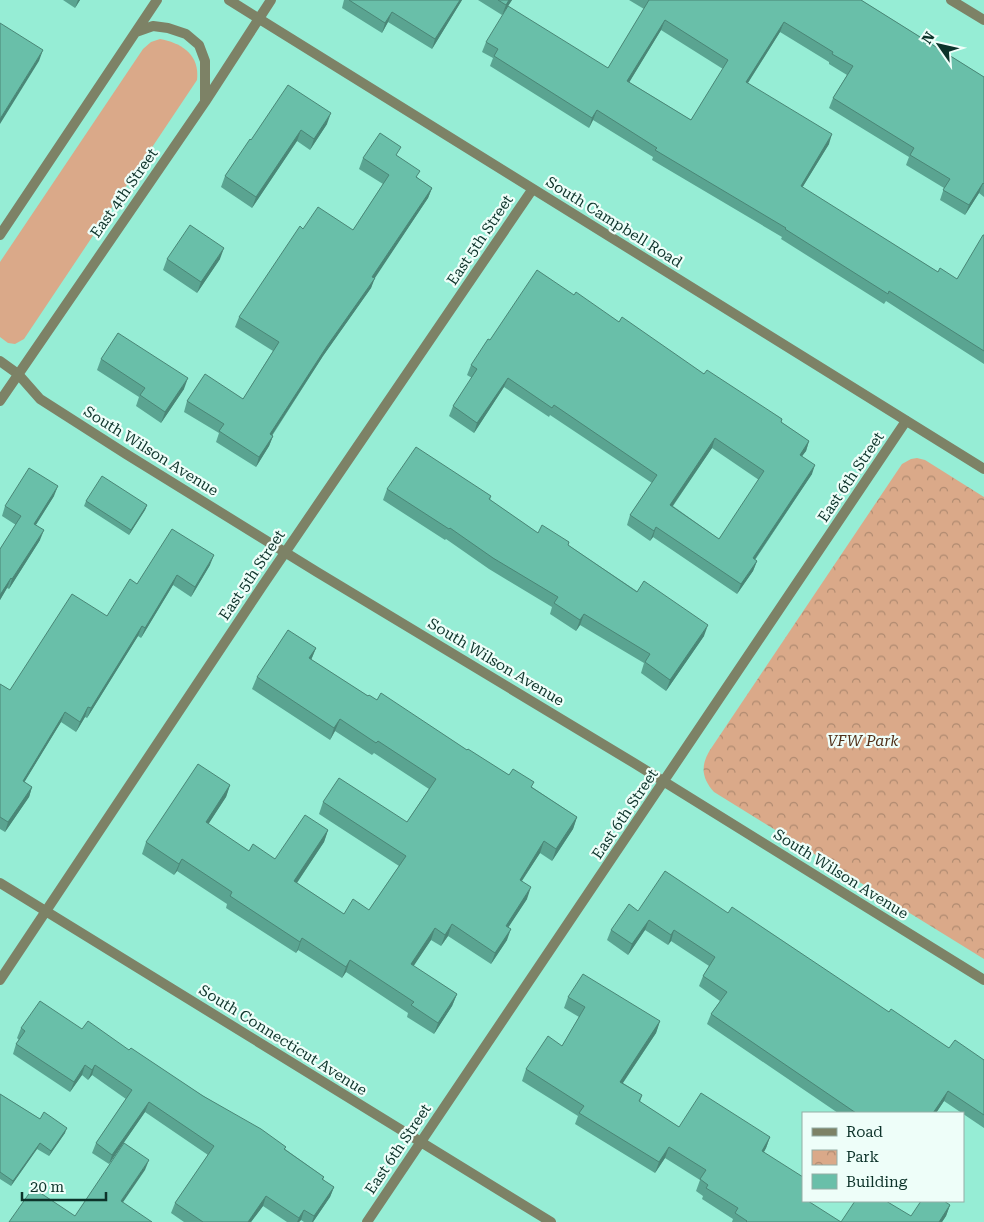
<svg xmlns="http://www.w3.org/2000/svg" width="984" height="1222" font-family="'Roboto Serif',serif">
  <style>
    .grass { fill: #daa989 }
    .park { fill: url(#park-crowns) }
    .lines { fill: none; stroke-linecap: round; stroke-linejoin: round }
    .minor { stroke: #7d8266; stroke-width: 10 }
    .tertiary { stroke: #7d8266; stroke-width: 10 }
    .wall { fill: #5aa491; fill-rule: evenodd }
    .shaded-wall { fill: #4a8676 }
    .building { fill: #69bfa9; stroke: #4a8676; fill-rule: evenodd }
    .labels { text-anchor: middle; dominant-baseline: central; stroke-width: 4.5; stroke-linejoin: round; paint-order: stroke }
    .street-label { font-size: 15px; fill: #0d332a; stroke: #eefef9 }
    .park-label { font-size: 15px; font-style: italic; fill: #503019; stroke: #eefef9 }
  </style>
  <defs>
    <pattern id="park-crowns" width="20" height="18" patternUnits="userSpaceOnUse" patternTransform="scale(1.25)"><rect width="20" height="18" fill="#daa989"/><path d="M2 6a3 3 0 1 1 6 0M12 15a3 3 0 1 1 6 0" fill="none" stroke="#af8a70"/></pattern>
  </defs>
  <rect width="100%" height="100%" fill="#96edd5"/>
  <path class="grass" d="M160,39C182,43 200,55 197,80L24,339L15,344L8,343L0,337V262L143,49L151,42Z"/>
  <path class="park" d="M917,458L925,460L984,497V959L714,792C702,779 700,766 710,750L902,464L911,459Z"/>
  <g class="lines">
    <path class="minor" d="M951,0L984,20
      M0,361L18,374L40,399L126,454L317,572L634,763L984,980
      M0,883L551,1222
      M0,980L263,585L532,190
      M367,1222L906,421"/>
    <path class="tertiary" d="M229,0L984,469
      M136,32L153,26L168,28L186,34L199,45L205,61V101
      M0,235L157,0
      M0,401L205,102L271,0"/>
  </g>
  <path class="wall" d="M63,0H80L75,8Z
    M344,0H462L432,49L388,22L382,33L342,8Z
    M478,0H512L502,15Z
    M629,0H861L984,77V197L979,193L965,215L940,200L944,188L906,165L909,157L829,108L833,98L847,75L829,64V62L780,32L748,83L829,144L802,188L938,272L957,279L984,235V364L886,301L884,304L781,239L782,237L652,160L653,157L593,120L589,128L490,66L493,58L482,52L486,42L608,68L644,9ZM661,30L723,69L691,120L629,82Z
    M327,124L310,150L297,141L252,208L221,187L225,176L251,140Z
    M398,156L418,178L432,188L428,198L374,278L371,288L323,356L272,436H273L269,446L256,467L216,442L219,433L184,412L187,401L243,399L273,351L235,327L239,317L303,229L353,230L383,184L359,169L363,158Z
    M167,259H220L197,293L163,270Z
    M574,295L704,374L782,419L781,422L809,441L806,451L802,456L812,474L755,560L757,561L753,571L737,594L653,537L650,541L627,525L630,515L652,483L550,415L549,417L504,387L474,433L449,416L453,406L472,378L467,375L471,365L490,340ZM712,448L759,480L719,539L673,506Z
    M101,359L184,389L161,423L136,406L139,397L97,370Z
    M387,489L491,496L490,500L538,533L569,542L568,545L704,636L666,691L641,673L644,663L580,625L576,631L550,614L552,607L489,569L446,539L445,540L383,500Z
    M54,496L36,525L40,540L9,589L7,588L0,600V549L16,525L2,516L5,506Z
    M86,501L147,505L145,510L129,535L84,506Z
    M210,565L191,597L173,585L141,638L138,636L87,718L85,717L76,732L61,722L24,782L32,787L29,797L5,832L0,829V684L10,690L107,616L137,584Z
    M316,648L311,660L368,696L377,700L467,750L509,775L532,787L577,817L573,829L552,861L540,853L522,881L527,899L508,927L507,940L491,964L448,936L441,946L431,940L413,966L457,994L452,1006L434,1034L407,1017L408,1013L346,972L342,978L298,950L296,953L226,908L227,904L177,871L174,875L142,854L146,842L230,785L226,797L208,824L249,851L275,859L328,830L324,842L297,883L344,914L369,910L399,866L319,814L323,802L407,822L429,789L374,753L372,755L335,731L330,740L252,689L257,677Z
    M638,911L728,913L889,1012L949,1048L984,1060V1128L944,1101L936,1113H838L707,1024L711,1014L720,1001L699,986L703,976L709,966L671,941L668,945L645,930L628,955L607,940L611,930Z
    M568,997L660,1021L656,1033L623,1083L642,1095L640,1102L679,1127L770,1137L766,1148L764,1152L803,1201L841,1222L911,1216L950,1205L946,1216L942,1222H732L733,1219L702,1199L703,1196L696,1191L700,1180L665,1158L655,1173L575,1124L578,1116L522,1081L526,1069L562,1046L579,1017L564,1008Z
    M21,1028L82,1029L129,1050L286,1147L285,1149L324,1177L323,1180L334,1187L330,1197L313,1222H304L301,1220L299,1222H287L263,1206L251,1222H184L171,1213L175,1203L208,1155L145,1112L109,1164L92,1153L96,1143L126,1099L92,1075L88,1080L82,1075L70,1092L13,1054L16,1044L19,1040L17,1038Z
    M0,1094L40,1119L65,1133L49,1156L37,1149L11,1186L0,1179Z"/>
  <path class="shaded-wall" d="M78,0H80L75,8Z
    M460,0H462L432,49L435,39Z
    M509,0H512L502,15L506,5Z
    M392,12L388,22L382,33L385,23Z
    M665,20L661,30L624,91L627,81Z
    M784,22L780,32L742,92L746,82Z
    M43,50L39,61L0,124V119Z
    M597,110L593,120L589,128L592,118Z
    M331,113L327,124L310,150L314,139Z
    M301,130L297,141L252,208L256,197Z
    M832,134L829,144L797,196L801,186Z
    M983,183L979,193L965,215L969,205Z
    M432,188L428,198L369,287L372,277Z
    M224,248L220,259L197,293L201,282Z
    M375,278L371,288L323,356L266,444L270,434L327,346Z
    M188,378L184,389L161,423L165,412Z
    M508,378L504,387L474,433L477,423Z
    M273,436L269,446L256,467L259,457Z
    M715,438L712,448L667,514L670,505Z
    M809,441L806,451L796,464L800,455Z
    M815,465L812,474L749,568L753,558Z
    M58,486L54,496L30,534L34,524Z
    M147,505L145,510L129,535L131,530Z
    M656,527L653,537L650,541L654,531Z
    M44,530L40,540L9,589L12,579Z
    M214,555L210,565L191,597L195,587Z
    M757,561L753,571L737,594L741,584Z
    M177,575L173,585L141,638L145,628Z
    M11,578L7,588L0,600V595Z
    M584,614L580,625L576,631L580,620Z
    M708,625L704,636L666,691L670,680Z
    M142,626L138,636L87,718L91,708Z
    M316,648L311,660L309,658Z
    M88,707L85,717L76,732L80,722Z
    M65,712L61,722L19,791L23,781Z
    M340,719L335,731L330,740L334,728Z
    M230,785L226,797L202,834L206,822Z
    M32,787L29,797L5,832L8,822Z
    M577,817L573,829L552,861L556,849Z
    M328,830L324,842L290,893L294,881Z
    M544,841L540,853L515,891L520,880Z
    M182,859L177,871L174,875L179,864Z
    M531,887L527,899L502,937L506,926Z
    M649,920L645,930L628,955L632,944Z
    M452,924L448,936L441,946L445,935Z
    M435,928L431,940L407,976L411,964Z
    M511,929L507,940L491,964L495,953Z
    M674,930L671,941L668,945L671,935Z
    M302,938L298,950L296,953L300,942Z
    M350,960L346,972L342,978L346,967Z
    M457,994L452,1006L434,1034L438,1023Z
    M660,1021L656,1033L616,1093L620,1082Z
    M85,1065L82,1075L70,1092L74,1082Z
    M95,1065L92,1075L88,1080L92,1070Z
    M948,1091L944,1101L936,1113H933Z
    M149,1102L145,1112L109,1164L112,1155Z
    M67,1128L65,1133L49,1156L51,1151Z
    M770,1137L766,1148L758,1162L762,1151Z
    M40,1143L37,1149L11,1186L13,1181Z
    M669,1147L665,1158L655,1173L659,1162Z
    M149,1160L145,1170L117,1211L121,1201Z
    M334,1187L330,1197L313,1222H312L314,1216Z
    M266,1196L263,1206L251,1222H248Z
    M950,1205L946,1216L942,1222H939Z
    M304,1210L301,1220L299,1222H297L299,1218Z"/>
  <path class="building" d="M349,0H460L435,39L392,12L385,23Z
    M498,0H509L506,5Z
    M649,0H861L984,77V184L983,183L969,205L943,190L950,179L910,155L914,148L833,98L853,66L832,54L833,52L784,22L746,82L832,134L801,186L938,272L940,268L957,279L983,235H984V351L889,291L888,294L785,229L786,228L655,150L657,148L597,110L592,118L494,56L498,49L486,42L508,6L608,68ZM665,20L728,60L691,120L627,81Z
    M0,23L43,50L0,119Z
    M288,85L331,113L314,139L301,130L256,197L225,176L250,139L251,140Z
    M380,133L401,147L396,155L420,171L416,177L432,188L372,277L375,278L327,346L270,434L273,436L259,457L219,431L224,424L187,401L205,374L243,399L279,342L239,317L300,226L303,229L318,207L353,230L389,175L363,158Z
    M190,225L224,248L201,282L167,259Z
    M537,270L574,295L576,292L619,322L622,317L704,374L707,370L782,419L781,422L809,441L800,455L815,465L753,558L757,561L741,584L656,527L654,531L630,515L657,475L554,405L552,408L508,378L477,423L453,406L477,369L471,365L488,339L490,340ZM715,438L764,471L719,539L670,505Z
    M118,333L188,378L165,412L140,395L145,388L101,359Z
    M416,447L491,496L489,499L538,533L542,525L569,542L568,545L637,592L644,581L708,625L670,680L645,662L650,654L584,614L580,620L554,603L558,597L493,558L450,528L449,529L387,489Z
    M29,468L58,486L34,524L44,530L12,579L11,578L0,595V549L21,516L5,506Z
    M102,476L147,505L131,530L86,501Z
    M172,529L214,555L195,587L177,575L145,628L142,626L91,708L88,707L80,722L65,712L23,781L32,787L8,822L0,817V684L10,690L72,594L107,616L130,579L137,584Z
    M288,630L316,648L309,658L368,696L369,695L377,700L381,693L467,750L468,749L509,775L513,769L534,782L531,787L577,817L556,849L544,841L520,880L531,887L506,926L511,929L495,953L452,924L445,935L435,928L411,964L457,994L438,1023L411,1005L414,1002L350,960L346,967L302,938L300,942L230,896L232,892L182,859L179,864L146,842L198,764L230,785L206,822L249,851L253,844L275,859L305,815L328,830L294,881L344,914L353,899L369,910L406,856L323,802L339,778L407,822L436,779L378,741L376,743L340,719L334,728L257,677Z
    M665,871L728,913L732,907L889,1012L891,1009L949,1048L955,1040L984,1060V1115L948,1091L933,1113H856L711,1014L727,992L703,976L715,957L674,930L671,935L649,920L632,944L611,930L629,904L638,911Z
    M583,974L660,1021L620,1082L642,1095L639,1101L679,1127L701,1093L770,1137L762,1151L803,1177V1201H808L841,1222L855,1201H886L911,1216L921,1201H944L950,1205L939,1222H746L747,1221L735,1213L738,1208L706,1188L708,1185L700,1179L706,1170L669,1147L659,1162L579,1113L584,1106L526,1069L548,1036L562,1046L585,1007L568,997Z
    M40,1001L82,1029L88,1021L129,1050L131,1048L203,1096L261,1129L286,1147L284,1149L324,1177L322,1179L334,1187L314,1216L304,1210L299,1218L266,1196L248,1222H203L175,1203L214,1146L149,1102L112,1155L96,1143L132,1090L95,1065L92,1070L85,1065L74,1082L16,1044L25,1031L21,1028Z
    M0,1094L40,1119L44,1112L67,1128L51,1151L40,1143L13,1181L0,1172Z
    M124,1143L149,1160L121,1201L152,1222H9L33,1188L75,1216Z"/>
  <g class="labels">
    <g class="street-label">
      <text transform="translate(124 193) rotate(-55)">East 4th Street</text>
      <text transform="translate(614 222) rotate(32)">South Campbell Road</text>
      <text transform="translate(480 240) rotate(-56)">East 5th Street</text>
      <text transform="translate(151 451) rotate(32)">South Wilson Avenue</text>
      <text transform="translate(851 477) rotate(-56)">East 6th Street</text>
      <text transform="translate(252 575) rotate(-56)">East 5th Street</text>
      <text transform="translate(496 662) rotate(31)">South Wilson Avenue</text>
      <text transform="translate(625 814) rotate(-56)">East 6th Street</text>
      <text transform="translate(841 874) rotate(32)">South Wilson Avenue</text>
      <text transform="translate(283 1040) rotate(32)">South Connecticut Avenue</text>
      <text transform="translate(398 1149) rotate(-56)">East 6th Street</text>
    </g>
    <g class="park-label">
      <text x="863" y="741">VFW Park</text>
    </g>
  </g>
  <rect x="802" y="1112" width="162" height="90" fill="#eefef9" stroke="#94ada6"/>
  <rect x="812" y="1128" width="25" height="8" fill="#7d8266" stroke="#94ada6"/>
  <text x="846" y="1137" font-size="15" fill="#0d332a">Road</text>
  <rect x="812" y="1150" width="25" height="15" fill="url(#park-crowns)" stroke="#94ada6"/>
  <text x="846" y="1162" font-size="15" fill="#0d332a">Park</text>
  <rect x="812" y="1174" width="25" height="15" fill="#69bfa9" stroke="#94ada6"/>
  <text x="846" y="1187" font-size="15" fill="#0d332a">Building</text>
  <g transform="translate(939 45) rotate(304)" stroke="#eefef9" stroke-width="4" paint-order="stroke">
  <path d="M0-4L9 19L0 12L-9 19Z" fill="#0d332a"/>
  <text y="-8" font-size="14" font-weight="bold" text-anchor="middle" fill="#0d332a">N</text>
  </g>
  <path d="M22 1192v8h84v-8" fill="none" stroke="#0d332a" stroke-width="2.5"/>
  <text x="30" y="1192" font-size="15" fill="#0d332a" stroke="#eefef9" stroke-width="4" paint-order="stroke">20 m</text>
</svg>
